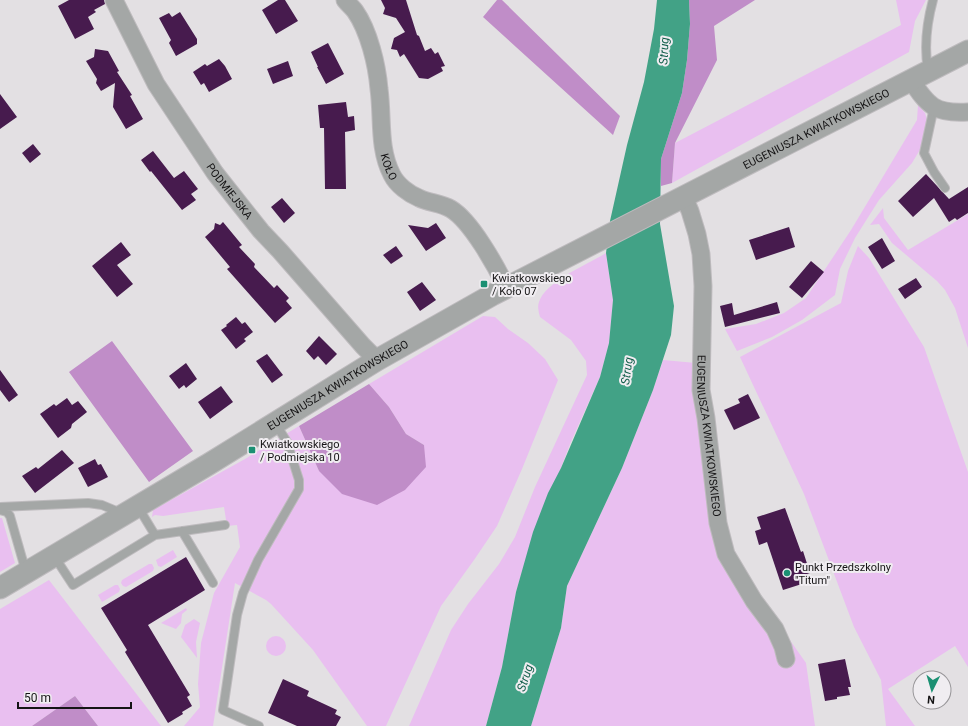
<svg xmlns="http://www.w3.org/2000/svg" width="968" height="726" font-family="Roboto,sans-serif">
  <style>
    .green { fill: #e9bff0 }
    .forest { fill: #c08dc8 }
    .water { fill: #42a286 }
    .building { fill: #471b4e }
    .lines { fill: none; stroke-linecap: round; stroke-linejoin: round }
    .service-casing { stroke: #bebbbe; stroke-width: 10 }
    .minor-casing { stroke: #bebbbe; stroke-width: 19 }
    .tertiary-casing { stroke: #bebbbe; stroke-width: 23 }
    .service { stroke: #a4a7a6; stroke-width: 8 }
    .minor { stroke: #a4a7a6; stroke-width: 17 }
    .tertiary { stroke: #a4a7a6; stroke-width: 21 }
    .poi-dot { fill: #1b9073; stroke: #f0edf1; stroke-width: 1.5 }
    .labels { text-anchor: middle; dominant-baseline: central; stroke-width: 4; stroke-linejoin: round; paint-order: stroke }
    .street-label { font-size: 11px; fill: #151415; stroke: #f0edf1 }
    .poi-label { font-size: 11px; fill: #151415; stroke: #f0edf1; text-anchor: start }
    .water-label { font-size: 12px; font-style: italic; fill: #135f4b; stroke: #f0edf1 }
  </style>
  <rect width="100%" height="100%" fill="#e3e0e3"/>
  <path class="green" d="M896,0H926L915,21L909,52L672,183L675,143L901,25Z
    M918,105L925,113L928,123L921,148L912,163L879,200L855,238L840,269L835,295L802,320L772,337L737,351L725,329L756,324L784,313L806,298L851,230L917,120Z
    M883,208L884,218L908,250L968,214V348L955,308L945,290L937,281L892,243L879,224L870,225Z
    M858,246L869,258L924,347L968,472V667L955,646L888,689L915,726H886L881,680L854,627L804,494L740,357L841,303L848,271Z
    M606,253L613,300L609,343L600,377L570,444L522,572L516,592L502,667L486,726H409L451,630L468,604L499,564L515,537L535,487L587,375L586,361L571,340L540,317C539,313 537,307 539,302C545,282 588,264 606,253Z
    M483,316L495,317L508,329L528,343L545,359L558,380L522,469L497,526L474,560L441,606L386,726H367L313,650L271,604L266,600L235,583L213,726H184L200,707L198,684L201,643L214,593L240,547L237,525L227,526L224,507L163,516L155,515L152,517L153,510L245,459L299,426L319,471L424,445L406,434L389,407L369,384Z
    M663,360L696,363L722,516L737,562L745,576L806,663L815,726H531L561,628L567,586L622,468L653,390Z
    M0,518H2L15,563L0,572Z
    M173,550L177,557L161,567L158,566L156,560Z
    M149,564H152L154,568L153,571L126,587L123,586L121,583L122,580Z
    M49,580L161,726H98L75,696L32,726H0V609Z
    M115,585H118L120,589L119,592L102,602L98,595Z
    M186,608L187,610L182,614L181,623L176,629L161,623Z
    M194,619L200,623L196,642L197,658L181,637L185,625Z
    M266 646a10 10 0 1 1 20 0a10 10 0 1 1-20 0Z"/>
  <path class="forest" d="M497,0H502L620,116L613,135L483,17Z
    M689,0H755L714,26L717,60L675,143L672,183L661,186V159L682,93L687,60L690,24Z
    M112,341L193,451L149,482L69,372Z
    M369,384L389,407L406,434L424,445L426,467L405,490L377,505L342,494L319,471L299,426Z
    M75,696L98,726H32Z"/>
  <path class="water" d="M657,0H689L690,24L687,60L682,93L661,159L660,224L674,306L671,335L653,390L622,468L567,586L561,628L531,726H486L502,667L516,592L533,532L548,493L561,468L600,377L609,343L613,300L606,253L610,221L627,145L644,82L654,29Z"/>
  <path class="building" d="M69,0H104L105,4L94,10L96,12L88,17L94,29L75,39L58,6Z
    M278,0H285L298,21L276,34L262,10Z
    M381,0H406L417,35L419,36L425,51L431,48L435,54L438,52L445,66L441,67L443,71L428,79L419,78L404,54L400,57L397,50L391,49L394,38L405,32L396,18L383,14L385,8Z
    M180,12L197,39V44L176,56L169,43L171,40L159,18L169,13L172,17Z
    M328,43L344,74L326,84L317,67H318L311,52Z
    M95,49L108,51L119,71L117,72L132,95L130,96L143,119L126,129L113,107L115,83L101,91L96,83L97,79L86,61L94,57Z
    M219,59L225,66L232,79L209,92L204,83L201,85L193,72L205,64L207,66Z
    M288,61L293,76L273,84L267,69Z
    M0,94L17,117L0,129Z
    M346,102L348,117L354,116L355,130L345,132L346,189H325L324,128H320L318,105Z
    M33,144L41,154L30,163L22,153Z
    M153,151L174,178L184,171L198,189L191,194L196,200L182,210L151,171L150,172L141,160Z
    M926,174L949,199L968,187V213L957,220L955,218L949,222L934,198L913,217L898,201Z
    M282,198L295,213L284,223L271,207Z
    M223,222L242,245L239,247L255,264L254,267L274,288L277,285L289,298L286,301L292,308L275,323L227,269L230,267L205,237L214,229L215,223L220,225Z
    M436,223L446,238L426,251L408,225L428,228Z
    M789,227L795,247L756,260L749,240Z
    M882,238L895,261L882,269L868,247Z
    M121,242L131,255L117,265L133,284L117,297L92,266Z
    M396,246L403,256L391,264L383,255Z
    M811,261L824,272L802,298L789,287Z
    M916,278L922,287L905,299L898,289Z
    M422,282L436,300L420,311L407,292Z
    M777,302L780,313L725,327L720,306L732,303L734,315Z
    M236,317L242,324L245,322L253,332L244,339L246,341L236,349L221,330L227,326L226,325Z
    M319,336L337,354L326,365L318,356L314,360L306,351Z
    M267,354L283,375L272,383L256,361Z
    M186,363L197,379L186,388L184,385L179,389L169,376Z
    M0,370L18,395L9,402L0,390Z
    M221,386L233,402L210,419L198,402Z
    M748,394L760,418L734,430L724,410L740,403L738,399Z
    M67,398L72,405L78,401L87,412L72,424L71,428L58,438L40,414L54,404L56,406Z
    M62,450L74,463L35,493L22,476L36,467L38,469Z
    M95,459L98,465L101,464L108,477L88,487L78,468Z
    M785,508L801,552L803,551L810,573L807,574L809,578L804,580L805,583L783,590L767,542L759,545L755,531L761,529L757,517Z
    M186,557L205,590L148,625L190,695L187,697L192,706L182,712L183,714L168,723L125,652L127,650L101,608Z
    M845,659L851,687H848L850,695L837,697V699L825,701L818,664Z
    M283,679L309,691L307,696L337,710L335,714L341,717L336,726H297L268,713Z"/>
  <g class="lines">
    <g class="service-casing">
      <path id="service" d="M928,70C924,47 927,22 933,0
        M934,107L924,153L934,172L945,188
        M0,507L88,503L102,505L114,510L119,516
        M138,507L155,535L225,525
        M0,510L7,512L10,516L26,572
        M182,531L213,583
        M54,556L73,585L155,535
        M259,726L223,710L237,615L243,593L258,560L299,489V480L287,442L275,423"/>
    </g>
    <g class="minor-casing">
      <g id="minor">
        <path id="s1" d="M114,0L156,84L215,173L261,231L280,251L363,346L377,360"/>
        <path id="s2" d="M345,0C348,4 352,7 355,11C369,31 377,65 379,89C383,118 378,148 392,175C397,185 409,194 419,198C429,203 441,203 451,209C471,221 496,266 506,287"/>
        <path d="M911,80C928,106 935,114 968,112"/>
        <path id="s3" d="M684,197L690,211L697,234L701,254L703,286L701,390L706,418L718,523L726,554L754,601L775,629L783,647L786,659"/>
      </g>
    </g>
    <g class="tertiary-casing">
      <g id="tertiary">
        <path id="s4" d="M0,588L209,464L377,360L492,295L968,51"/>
      </g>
    </g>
    <use href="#service" class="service"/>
    <use href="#minor" class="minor"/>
    <use href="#tertiary" class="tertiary"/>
  </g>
  <g class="poi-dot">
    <rect x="480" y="280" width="8" height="8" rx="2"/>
    <rect x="248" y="446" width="8" height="8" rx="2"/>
    <circle cx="787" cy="573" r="4"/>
  </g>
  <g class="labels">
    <g class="street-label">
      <text stroke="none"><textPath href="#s4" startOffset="937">EUGENIUSZA KWIATKOWSKIEGO</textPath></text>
      <text stroke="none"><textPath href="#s2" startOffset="176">KOŁO</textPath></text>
      <text stroke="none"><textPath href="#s1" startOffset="224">PODMIEJSKA</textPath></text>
      <text stroke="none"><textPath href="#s4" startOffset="394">EUGENIUSZA KWIATKOWSKIEGO</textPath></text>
      <text stroke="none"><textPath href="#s3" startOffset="242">EUGENIUSZA KWIATKOWSKIEGO</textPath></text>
    </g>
    <g class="poi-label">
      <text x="492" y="278">Kwiatkowskiego<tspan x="492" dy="13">/ Koło 07</tspan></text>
      <text x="260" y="444">Kwiatkowskiego<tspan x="260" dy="13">/ Podmiejska 10</tspan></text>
      <text x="795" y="567">Punkt Przedszkolny<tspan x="795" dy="13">"Titum"</tspan></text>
    </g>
    <g class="water-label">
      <text transform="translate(664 51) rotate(-87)">Strug</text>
      <text transform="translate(627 371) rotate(-82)">Strug</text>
      <text transform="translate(525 678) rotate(-72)">Strug</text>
    </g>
  </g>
  <g transform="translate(932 690) rotate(185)"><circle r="19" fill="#f0edf1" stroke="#989699"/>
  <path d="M0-3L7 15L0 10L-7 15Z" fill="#1b9073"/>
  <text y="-6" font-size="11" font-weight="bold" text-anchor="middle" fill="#151415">N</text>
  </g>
  <path d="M18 702v6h113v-6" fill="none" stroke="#151415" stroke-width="2"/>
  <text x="24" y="702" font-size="12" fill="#151415" stroke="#f0edf1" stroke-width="3" paint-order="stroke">50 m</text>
</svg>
